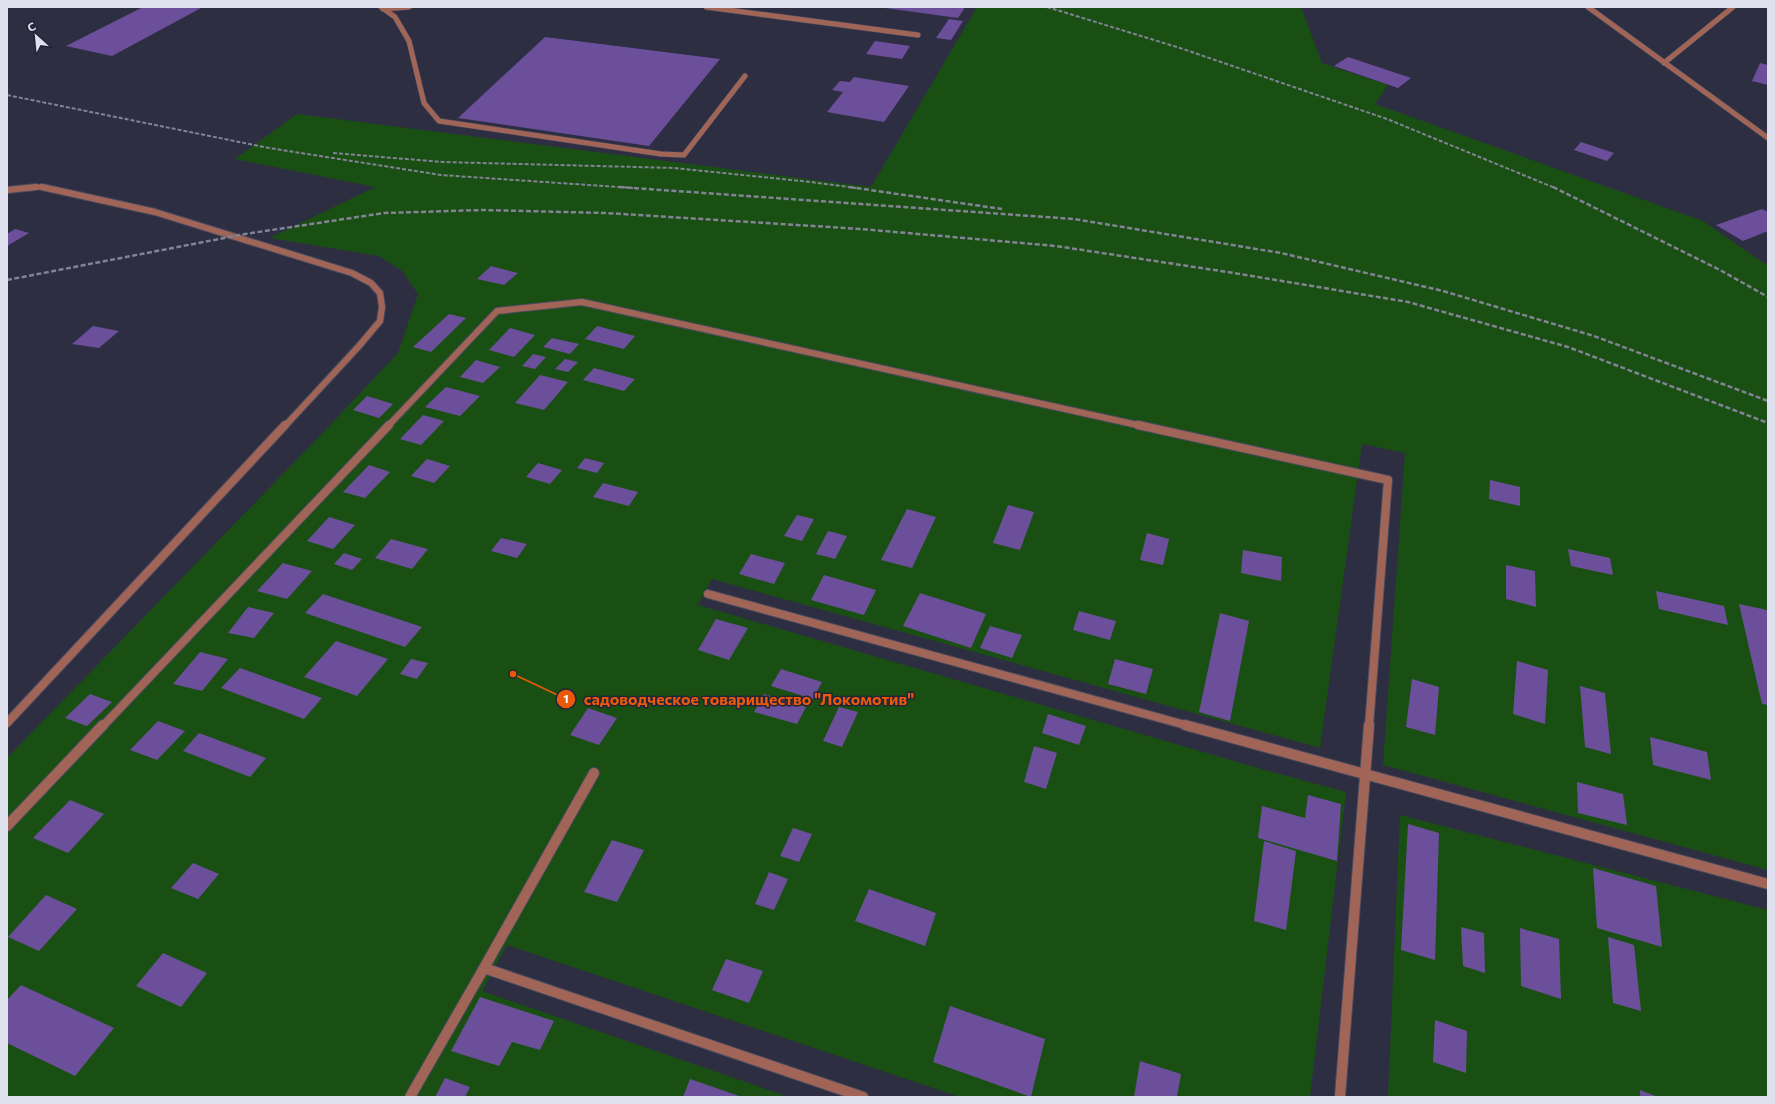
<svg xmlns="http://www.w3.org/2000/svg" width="1775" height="1104" font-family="Commissioner,sans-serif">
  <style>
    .green { fill: #1a4f13 }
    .building { fill: #6b4f9a }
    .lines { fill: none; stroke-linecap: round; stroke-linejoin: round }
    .service-far3-casing { stroke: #4a4b5e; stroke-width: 6 }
    .service-far2-casing { stroke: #4a4b5e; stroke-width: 8 }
    .service-far1-casing { stroke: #4a4b5e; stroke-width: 10 }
    .service-casing { stroke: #4a4b5e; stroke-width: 12 }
    .minor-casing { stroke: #4a4b5e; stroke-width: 6 }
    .tertiary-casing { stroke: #4a4b5e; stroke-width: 6 }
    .service-far3 { stroke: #a16558; stroke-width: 5 }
    .service-far2 { stroke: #a16558; stroke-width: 6 }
    .service-far1 { stroke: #a16558; stroke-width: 8 }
    .service { stroke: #a16558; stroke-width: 10 }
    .minor { stroke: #a16558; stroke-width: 5 }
    .tertiary { stroke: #a16558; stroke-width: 5 }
    .rail-far1 { stroke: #828394; stroke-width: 2; stroke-dasharray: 4 2; stroke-linecap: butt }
    .rail { stroke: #828394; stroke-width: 2.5; stroke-dasharray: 5 2.5; stroke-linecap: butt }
    .leader { fill: none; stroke: #e8590c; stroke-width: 1.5 }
    .callout-dot { fill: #e8590c; stroke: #242438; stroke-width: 1.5 }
    .mark-label { font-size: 12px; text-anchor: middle; font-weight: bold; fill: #fff }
    .callout-label { font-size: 16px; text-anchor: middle; font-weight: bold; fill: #e8590c; stroke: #242438; stroke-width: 3; stroke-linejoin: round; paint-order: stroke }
  </style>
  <rect width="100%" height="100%" fill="#2e2e43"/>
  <path class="green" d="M977,7H1301L1322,63L1388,85L1375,104L1703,221L1768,266V870L1383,765L1405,453L1362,444L1320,748L712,579L698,605L1265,770L1346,792L1310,1097H960L507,945L482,991L789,1097H7V758L314,442L398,353L418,294L402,271L379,256L270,238L375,187L235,159L297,114L871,187Z
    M1400,815L1768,910V1097H1388Z"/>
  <path class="building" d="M143,7H203L112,56L66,46Z
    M878,7H965L958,18Z
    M949,19L963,21L951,40L936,38Z
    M545,37L720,59L649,146L458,118Z
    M875,41L910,46L902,59L866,54Z
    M1348,57L1411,78L1398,88L1334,66Z
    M1760,63L1768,65V85L1752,81Z
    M854,77L909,86L884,122L827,112L843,92L832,90L840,81L850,82Z
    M1581,142L1614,153L1607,161L1574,150Z
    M1762,209L1768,212V231L1743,241L1716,225Z
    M15,229L29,233L7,246V234Z
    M491,266L518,273L504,285L477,279Z
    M449,314L466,318L431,352L413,347Z
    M93,326L119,331L99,348L72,344Z
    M597,326L635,336L624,349L585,339Z
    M510,328L535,335L514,357L489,350Z
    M552,338L579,344L570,354L543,347Z
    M533,354L546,357L535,369L522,366Z
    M565,359L578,362L568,372L555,369Z
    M476,360L500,367L483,383L460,377Z
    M594,368L635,379L624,391L583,380Z
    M540,375L568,382L544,410L515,403Z
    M446,387L480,396L460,416L425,407Z
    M367,396L393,404L379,418L353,410Z
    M423,415L444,421L421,445L400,439Z
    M585,458L604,463L597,473L577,468Z
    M427,459L450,466L434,483L411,476Z
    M538,463L562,470L550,484L526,477Z
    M369,465L390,472L365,498L343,492Z
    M1490,480L1520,487V506L1489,499Z
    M603,483L638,492L629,506L593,497Z
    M1008,505L1034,512L1020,550L993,543Z
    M907,509L936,517L912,568L881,560Z
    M797,515L814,519L802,541L784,536Z
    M329,517L355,525L333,549L307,541Z
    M828,531L847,536L835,559L816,554Z
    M1147,533L1169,539L1163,565L1140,560Z
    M501,538L527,544L517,558L491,551Z
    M391,539L428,549L412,569L375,558Z
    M1568,549L1610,558L1613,575L1571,566Z
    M1243,550L1282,557L1281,581L1241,573Z
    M344,553L362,559L352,570L334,564Z
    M751,554L785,563L774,584L739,574Z
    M283,563L312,571L287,599L257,591Z
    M1506,565L1535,571L1536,607L1506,599Z
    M824,575L876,590L864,615L811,600Z
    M1656,591L1724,606L1728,625L1659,609Z
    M920,593L986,614L971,648L903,626Z
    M323,594L422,627L405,647L305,613Z
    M1739,604L1767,610L1768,705L1762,704Z
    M248,607L274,613L254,638L228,633Z
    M1079,611L1116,621L1110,640L1073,630Z
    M1220,613L1249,621L1230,721L1199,712Z
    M716,619L748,628L729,660L698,650Z
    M990,626L1022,635L1012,658L980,648Z
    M336,641L388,659L357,696L304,677Z
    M200,652L228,659L202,691L173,684Z
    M411,659L428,663L417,679L400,674Z
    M1115,659L1153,669L1146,694L1108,684Z
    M1517,661L1548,670L1545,724L1513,714Z
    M240,668L322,698L304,719L221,688Z
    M781,669L822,682L813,699L771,686Z
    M1412,679L1439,687L1435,735L1406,727Z
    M1580,686L1605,693L1611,754L1585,747Z
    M90,694L112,702L87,726L65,718Z
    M764,694L806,707L797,724L754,712Z
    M839,707L858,712L842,747L823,741Z
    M588,708L617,718L599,745L570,735Z
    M1048,714L1086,726L1079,745L1042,733Z
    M158,721L185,731L157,760L130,750Z
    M199,733L266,758L250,777L183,751Z
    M1650,737L1707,752L1711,780L1653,765Z
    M1034,746L1057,753L1046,789L1024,782Z
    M1577,782L1623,794L1627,825L1578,813Z
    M1308,795L1341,804L1337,861L1258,838L1262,806L1305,818Z
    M70,800L104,814L68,853L33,838Z
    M1408,824L1439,833L1435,960L1401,950Z
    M793,828L812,834L799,862L780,856Z
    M612,840L644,850L617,902L584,892Z
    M1264,841L1296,851L1286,930L1254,921Z
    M193,863L219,874L198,899L171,888Z
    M1593,868L1656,886L1662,947L1597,928Z
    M769,872L788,879L774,910L755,904Z
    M869,889L936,913L925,946L855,921Z
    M46,895L77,909L39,951L8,937Z
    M1461,927L1484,933L1485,973L1463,966Z
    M1520,928L1559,939L1561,999L1521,986Z
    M1608,937L1634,945L1641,1011L1613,1003Z
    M163,953L207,973L181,1007L136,986Z
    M726,959L763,971L749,1003L712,990Z
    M21,985L114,1028L75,1076L7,1043V1000Z
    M480,997L554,1021L540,1050L512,1042L499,1066L451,1051Z
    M950,1006L1045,1039L1031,1097L933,1062Z
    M1435,1020L1467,1031L1466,1073L1433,1062Z
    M1140,1061L1181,1074L1177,1097H1134Z
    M445,1078L470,1087L465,1097H435Z
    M690,1079L742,1097H683Z
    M1640,1090L1658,1097H1640Z"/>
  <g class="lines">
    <g class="service-far3-casing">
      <path id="service-far3" d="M381,7L395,17L409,41L424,103L439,121L661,154L684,155L745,76
        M706,7L918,35
        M383,9L409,7
        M25,188L40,187L46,188"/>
    </g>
    <g class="service-far2-casing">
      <path id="service-far2" d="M42,187L155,212L352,273L371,283L380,293L382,307L380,321L359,346L285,426
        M7,190L36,187
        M388,426L497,311L582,302L1142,426"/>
    </g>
    <g class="service-far1-casing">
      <path id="service-far1" d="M1138,425L1388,480L1369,726
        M708,594L1189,726
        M7,723L285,425
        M103,726L389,425"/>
    </g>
    <g class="service-casing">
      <path id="service" d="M1185,725L1768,884
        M7,826L103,725
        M484,968L594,773
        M410,1097L484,968L863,1097
        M1340,1097L1369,725"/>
    </g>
    <g class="minor-casing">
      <path id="minor" d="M1664,63L1733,7"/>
    </g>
    <g class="tertiary-casing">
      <path id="tertiary" d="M1588,7L1768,138"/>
    </g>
    <use href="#service-far3" class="service-far3"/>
    <use href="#service-far2" class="service-far2"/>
    <use href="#service-far1" class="service-far1"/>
    <use href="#service" class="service"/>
    <use href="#minor" class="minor"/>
    <use href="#tertiary" class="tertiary"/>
    <path class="rail-far1" d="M1047,7L1180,48L1387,119L1555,188
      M7,95L269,148L441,175L633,188
      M333,153L443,162L674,168L811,182L856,188"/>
    <path class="rail" d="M619,187L1074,219L1281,253L1443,291L1594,336L1768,401
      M849,187L1002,209
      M1553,187L1720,270L1768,297
      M7,280L245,234L384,213L483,210L606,213L861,229L1056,246L1234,273L1408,302L1568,347L1768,423"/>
  </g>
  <path class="leader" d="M513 674L566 699"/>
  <g class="callout-dot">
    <circle cx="513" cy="674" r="4"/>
    <circle cx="566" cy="699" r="10"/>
  </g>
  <g class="mark-label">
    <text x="566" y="703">1</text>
  </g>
  <g class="callout-label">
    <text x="749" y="705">садоводческое товарищество "Локомотив"</text>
  </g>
  <rect width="1775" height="1104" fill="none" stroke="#e0e1ee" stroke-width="16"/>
  <g transform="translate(36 36) rotate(333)" stroke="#242438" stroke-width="3" paint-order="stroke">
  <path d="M0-3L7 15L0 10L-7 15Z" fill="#e0e1ee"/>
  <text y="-6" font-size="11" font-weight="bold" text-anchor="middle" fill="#e0e1ee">С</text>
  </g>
</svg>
